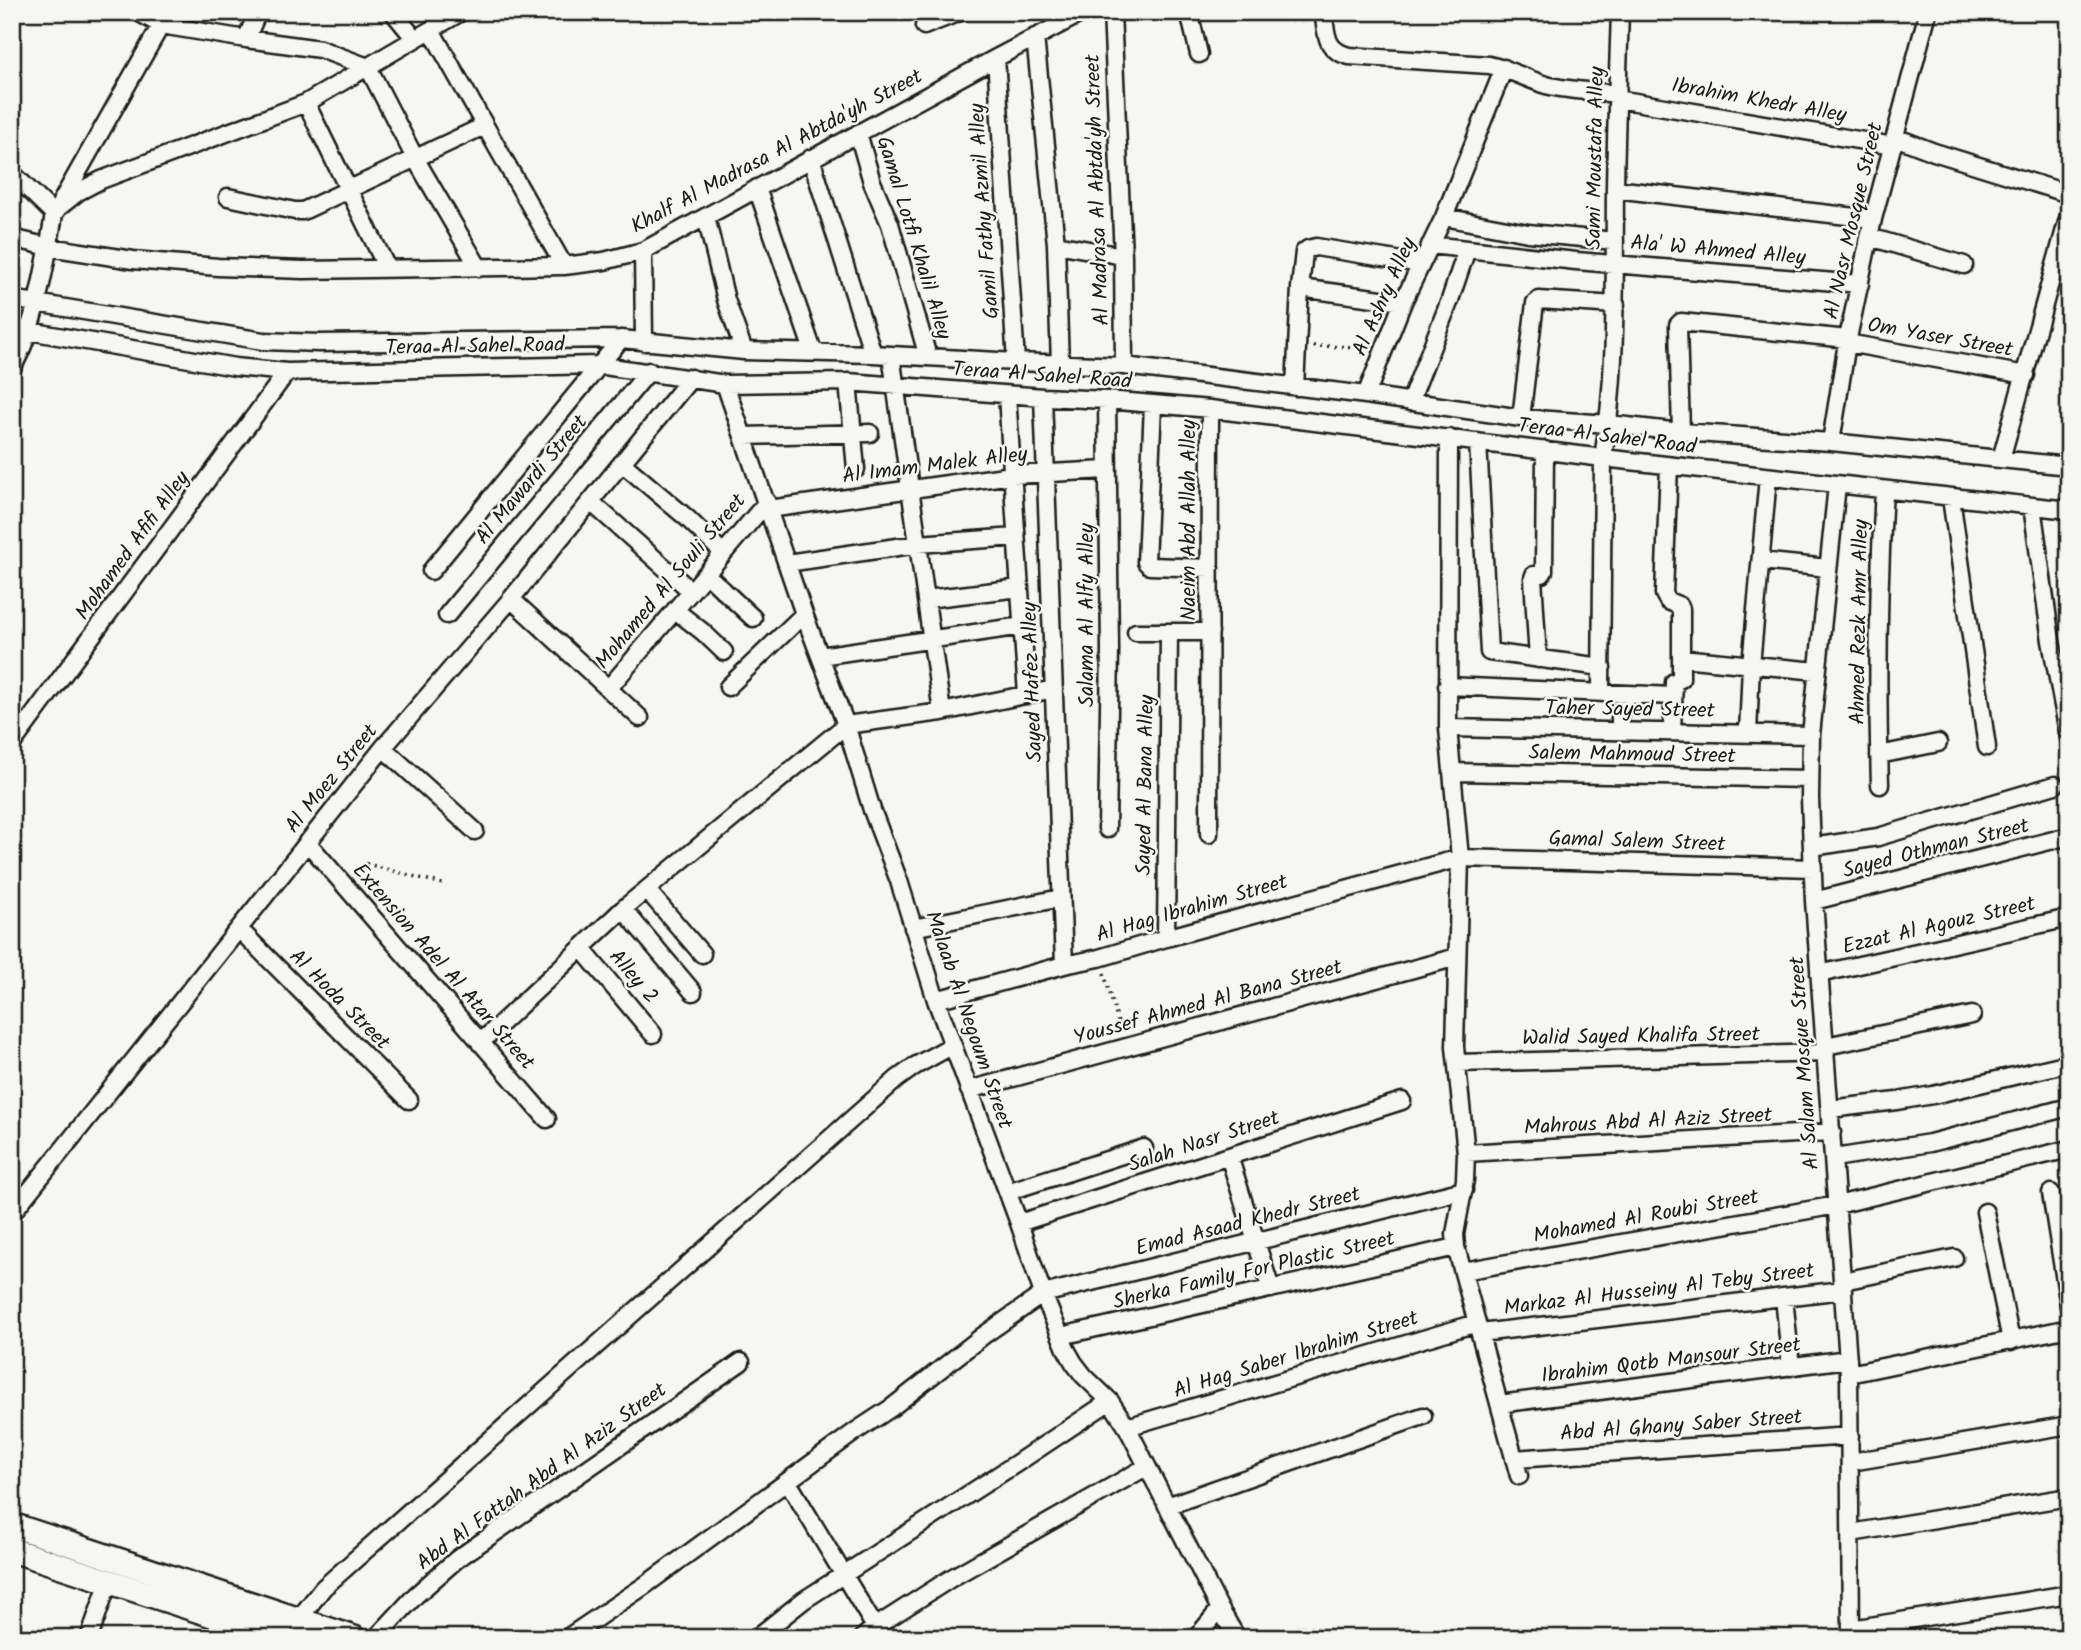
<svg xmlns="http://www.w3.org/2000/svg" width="2081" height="1650" font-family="Kalam,sans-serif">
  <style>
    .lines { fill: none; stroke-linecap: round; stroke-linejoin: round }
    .minor-casing { stroke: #1c1c1c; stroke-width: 21 }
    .secondary-casing { stroke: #1c1c1c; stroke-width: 28 }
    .path { stroke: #1c1c1c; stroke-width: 3.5; stroke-dasharray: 2 5; stroke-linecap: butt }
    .minor { stroke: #f6f6f2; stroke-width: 16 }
    .secondary { stroke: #f6f6f2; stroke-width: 23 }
    .labels { text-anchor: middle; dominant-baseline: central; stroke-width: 5; stroke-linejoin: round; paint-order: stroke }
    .street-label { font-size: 21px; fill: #1c1c1c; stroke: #f6f6f2 }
  </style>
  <rect width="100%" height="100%" fill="#f6f6f2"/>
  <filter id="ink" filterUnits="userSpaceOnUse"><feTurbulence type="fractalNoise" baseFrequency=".0143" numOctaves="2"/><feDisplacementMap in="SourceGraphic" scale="14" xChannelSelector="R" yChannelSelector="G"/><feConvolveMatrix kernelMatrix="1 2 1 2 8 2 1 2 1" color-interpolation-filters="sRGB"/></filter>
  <g filter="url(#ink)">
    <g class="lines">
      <g class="minor-casing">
        <path id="minor" d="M138,12L161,25L246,39L320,49L368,67L415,158L479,268
          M393,12L415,39
          M1112,12L1123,256L1124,366
          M1189,12L1199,54
          M1323,12C1327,33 1324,50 1349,56L1489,65C1509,69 1527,79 1546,85C1569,91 1594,91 1618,94
          M924,26L960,12
          M431,30L564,266
          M1035,37L1056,244L1060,364
          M246,39L258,12
          M996,58L1016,362
          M1618,99L1893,146
          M306,103L387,268
          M858,133L872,182L890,224L928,357
          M1895,137L1934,152L2069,194
          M811,158L873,354
          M12,173L54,214
          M757,188L813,351
          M1615,189L1873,219
          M228,197L295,211H303L484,126
          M61,202L161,25L171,12
          M706,217L726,300L744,351
          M1444,217L1528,233L1615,241
          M1870,237L1964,265
          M12,238L49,247L133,260L218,267L303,270L564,266L604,261L643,251L996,58L1084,12
          M1056,244L1123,256
          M1430,245L1576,261L1860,284
          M643,251L644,342
          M1300,288L1403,302
          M12,299L263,341L319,343L621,339L744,351L873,354L1016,362L1124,366L1366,395L1521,418L1609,424L1681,432L1831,442L2069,466
          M12,328L235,367L287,372L598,365L725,384L848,382L1043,397L1107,400L1210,409L1603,458L2069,510
          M1847,343L2026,375
          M891,355L942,712
          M12,368C35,330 47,258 54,214L58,208L78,192L101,180L306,103L461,12
          M848,382L856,469
          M725,384L804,614L846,725L872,810L899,881L936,1000L1019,1223L1043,1294L1066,1349L1074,1363L1084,1376L1110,1401L1127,1427L1220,1609L1237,1638
          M1295,387L1300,288L1304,252L1308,249L1316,247L1421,264
          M1007,395L1027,695
          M1366,395L1403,302L1444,217L1504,68
          M1043,397L1064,965
          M1410,402L1450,300L1467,249
          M1153,405L1146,562L1150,566L1210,568
          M1521,418L1535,303L1539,300L1616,305
          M1681,432L1678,325L1681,322L1848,339
          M743,436L870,433
          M1449,438L1448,728L1460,858L1455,1047L1466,1153L1465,1180L1455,1234L1456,1247L1519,1476
          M1478,442L1489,652L1602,667
          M1831,442L1847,343L1873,219L1928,12
          M2001,459L2069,215
          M622,463L687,518L723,553
          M1669,466L1664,594L1668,601L1680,606L1681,609V679L1674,682L1672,732
          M1837,485L1811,735L1810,798L1814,901L1849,1374L1851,1638
          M1951,498L1987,747
          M591,502L691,591
          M2032,506L2051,641L2069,738
          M769,509L1012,475L1107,470
          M1761,561L1828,568
          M787,563L918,544L1016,537
          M431,571L621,339
          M706,574L753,618
          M511,599L640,718
          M926,599L1020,588
          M675,610L703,632L724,652
          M447,615L649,371
          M1136,632H1210
          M820,656L1022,626
          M1681,658L1817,671
          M1538,659L1533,578L1534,575L1542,574L1544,571L1545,450
          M1447,686L1673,696
          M728,687L804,614
          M608,689L767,502
          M1601,693L1603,458C1618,368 1614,278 1615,188C1616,129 1618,71 1620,12
          M1448,728L1811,735
          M1620,731V694
          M1748,734L1751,665L1768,477
          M12,744L287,372
          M383,748L475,831
          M1879,755L1938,743
          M1452,772L1810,779
          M1880,785C1877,686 1878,589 1884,491
          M1107,829L1110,650L1107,400
          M1209,834L1210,409
          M307,842L547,1119
          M1812,847L1878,837L2055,785
          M647,890L702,954
          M1814,901L2069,836
          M623,909L693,992
          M913,928L1061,898
          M239,929L409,1100
          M1166,938L1169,632
          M581,948L653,1034
          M1819,974L2069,918
          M936,1000L1064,965L1099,958L1166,938L1460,858L1813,868
          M480,1043L623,909L846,725L942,712L1054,689
          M1826,1046L1972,1015
          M1457,1063L1826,1053
          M969,1090L1457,957
          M1830,1109L1897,1101L1933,1095L2069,1063
          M1466,1153L1832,1132
          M1229,1156L1271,1289
          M1834,1158L1930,1143L2069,1107
          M1007,1192L1144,1148
          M2051,1193L2069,1306
          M1985,1212L2011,1341
          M12,1213L383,748L511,599L691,378
          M1019,1223L1402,1101
          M1463,1271L1837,1205L2069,1149
          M1843,1281L1954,1258
          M1784,1297L1791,1367
          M1480,1333L1843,1290
          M1061,1336L1456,1247
          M1849,1374L2069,1328
          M1499,1404L1848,1359
          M1127,1427L1477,1323
          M1514,1459L1850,1436
          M1851,1462L2069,1425
          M788,1482L875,1627
          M1167,1506L1423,1416
          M1851,1533L2069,1497
          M298,1620L323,1588L897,1079L915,1066L953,1045
          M1851,1629L2069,1594
          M89,1638L109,1581
          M376,1638L416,1595L457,1559L741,1362
          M567,1638L644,1586L856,1431L891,1408L984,1335L1043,1294L1464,1190
          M756,1638L804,1600L1017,1463L1110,1401
          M862,1638L875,1627L953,1577L1146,1467
          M1196,1638L1220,1609
          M1295,1638L1302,1636L1317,1638"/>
      </g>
      <g class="secondary-casing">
        <path id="secondary" d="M12,1525L354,1638
          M12,1550L283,1638"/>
      </g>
      <path class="path" d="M1313,346L1368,347
        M355,873L367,864L443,884
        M1104,973L1121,1033
        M1805,1638L1835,1632"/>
      <use href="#minor" class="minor"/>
      <use href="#secondary" class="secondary"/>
    </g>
  </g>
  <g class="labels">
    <g class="street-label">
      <text transform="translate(1759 101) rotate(10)">Ibrahim Khedr Alley</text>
      <text transform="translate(777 152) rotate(-28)">Khalf Al Madrasa Al Abtda'yh Street</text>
      <text transform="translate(1596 158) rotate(-89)">Sami Moustafa Alley</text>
      <text transform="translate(1098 190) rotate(-92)">Al Madrasa Al Abtda'yh Street</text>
      <text transform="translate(985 211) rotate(-94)">Gamil Fathy Azmil Alley</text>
      <text transform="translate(1854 221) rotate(-77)">Al Nasr Mosque Street</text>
      <text transform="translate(913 238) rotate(73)">Gamal Lotfi Khalil Alley</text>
      <text transform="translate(1718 251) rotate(5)">Ala' W Ahmed Alley</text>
      <text transform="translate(1385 297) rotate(-66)">Al Ashry Alley</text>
      <text transform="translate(1940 338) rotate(10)">Om Yaser Street</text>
      <text transform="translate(475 347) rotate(-1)">Teraa Al Sahel Road</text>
      <text transform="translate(1042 376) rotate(4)">Teraa Al Sahel Road</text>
      <text transform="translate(1607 437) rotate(7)">Teraa Al Sahel Road</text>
      <text transform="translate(935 466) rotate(-7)">Al Imam Malek Alley</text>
      <text transform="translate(532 480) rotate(-50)">Al Mawardi Street</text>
      <text transform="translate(1189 520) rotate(-90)">Naeim Abd Allah Alley</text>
      <text transform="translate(133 546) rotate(-54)">Mohamed Afifi Alley</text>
      <text transform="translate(671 582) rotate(-50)">Mohamed Al Souli Street</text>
      <text transform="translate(1087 615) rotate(-90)">Salama Al Alfy Alley</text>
      <text transform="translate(1860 622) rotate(-89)">Ahmed Rezk Amr Alley</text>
      <text transform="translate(1033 682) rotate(-92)">Sayed Hafez Alley</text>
      <text transform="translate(1630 710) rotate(1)">Taher Sayed Street</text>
      <text transform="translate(1632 755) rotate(1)">Salem Mahmoud Street</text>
      <text transform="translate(332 779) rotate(-51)">Al Moez Street</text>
      <text transform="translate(1146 785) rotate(-89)">Sayed Al Bana Alley</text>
      <text transform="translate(1637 842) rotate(2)">Gamal Salem Street</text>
      <text transform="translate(1936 849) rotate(-14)">Sayed Othman Street</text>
      <text transform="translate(1192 909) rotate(-16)">Al Hag Ibrahim Street</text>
      <text transform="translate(1939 926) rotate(-13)">Ezzat Al Agouz Street</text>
      <text transform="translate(443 967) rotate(49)">Extension Adel Al Atar Street</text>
      <text transform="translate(633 977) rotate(50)">Alley 2</text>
      <text transform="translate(339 1000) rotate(45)">Al Hoda Street</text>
      <text transform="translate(1208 1003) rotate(-15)">Youssef Ahmed Al Bana Street</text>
      <text transform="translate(968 1020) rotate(71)">Malaab Al Negoum Street</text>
      <text transform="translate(1641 1037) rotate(-1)">Walid Sayed Khalifa Street</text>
      <text transform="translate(1805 1063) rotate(-94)">Al Salam Mosque Street</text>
      <text transform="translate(1648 1122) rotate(-3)">Mahrous Abd Al Aziz Street</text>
      <text transform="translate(1204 1142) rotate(-18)">Salah Nasr Street</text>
      <text transform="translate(1646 1217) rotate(-10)">Mohamed Al Roubi Street</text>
      <text transform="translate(1248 1222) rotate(-14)">Emad Asaad Khedr Street</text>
      <text transform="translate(1254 1271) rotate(-13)">Sherka Family For Plastic Street</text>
      <text transform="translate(1659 1290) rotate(-7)">Markaz Al Husseiny Al Teby Street</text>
      <text transform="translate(1296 1355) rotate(-17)">Al Hag Saber Ibrahim Street</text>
      <text transform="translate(1671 1361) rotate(-7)">Ibrahim Qotb Mansour Street</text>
      <text transform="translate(1681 1426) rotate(-4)">Abd Al Ghany Saber Street</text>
      <text transform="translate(542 1477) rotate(-36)">Abd Al Fattah Abd Al Aziz Street</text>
    </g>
  </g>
  <rect width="2081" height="1650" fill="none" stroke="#f6f6f2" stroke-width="42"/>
  <rect x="21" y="21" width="2039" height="1608" fill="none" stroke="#1c1c1c" stroke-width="2.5" filter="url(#ink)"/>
</svg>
